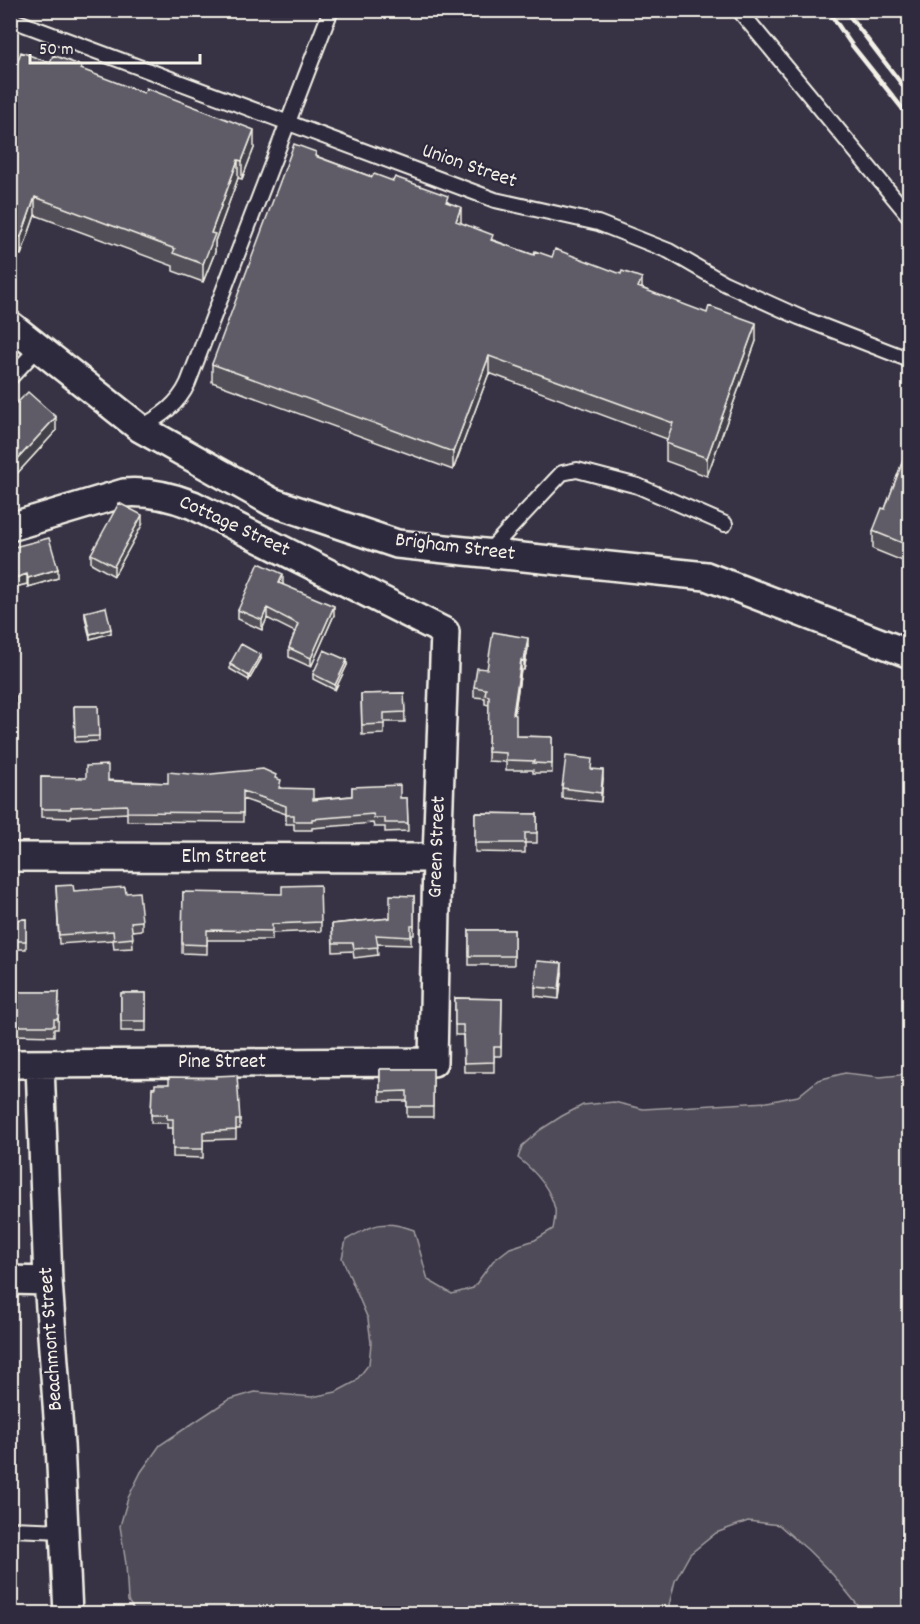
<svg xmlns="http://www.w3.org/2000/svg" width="920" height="1624" font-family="Dekko,sans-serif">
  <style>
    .green { fill: #504b59; stroke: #a29ea0; stroke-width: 1.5 }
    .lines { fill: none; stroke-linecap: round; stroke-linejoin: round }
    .service-casing { stroke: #f4f1e8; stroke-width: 18 }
    .minor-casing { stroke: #f4f1e8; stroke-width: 32 }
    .service { stroke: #2f2a3d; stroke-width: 14 }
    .minor { stroke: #2f2a3d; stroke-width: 27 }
    .rail { stroke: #f4f1e8; stroke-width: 4.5 }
    .wall { fill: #524f59; stroke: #f4f1e8; stroke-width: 1.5 }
    .shaded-wall { fill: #424048; stroke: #f4f1e8; stroke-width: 1.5 }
    .building { fill: #5f5c67; stroke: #f4f1e8; stroke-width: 1.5 }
    .labels { text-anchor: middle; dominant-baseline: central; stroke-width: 4.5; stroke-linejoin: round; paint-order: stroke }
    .street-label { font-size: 21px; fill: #f4f1e8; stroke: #2f2a3d }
  </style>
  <rect width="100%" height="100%" fill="#373244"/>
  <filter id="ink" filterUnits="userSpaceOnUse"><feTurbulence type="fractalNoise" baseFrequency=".0167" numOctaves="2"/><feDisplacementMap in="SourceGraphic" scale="12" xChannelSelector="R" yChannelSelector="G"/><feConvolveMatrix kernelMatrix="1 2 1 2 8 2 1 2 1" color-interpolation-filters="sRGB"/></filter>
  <g filter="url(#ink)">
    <path class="green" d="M909,1070V1613H864L833,1575L808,1550L779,1525L748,1521L716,1533L690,1554L675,1581L667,1613H136L128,1601L126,1564L120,1526L128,1498L141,1472L160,1445L228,1400L255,1392L312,1397L336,1392L355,1382L369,1364L371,1343L368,1319L342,1258L346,1240C373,1224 384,1219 414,1230L428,1280L452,1294L473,1288L493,1261L510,1248L535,1240L553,1229C554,1223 556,1215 555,1209C550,1188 535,1171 518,1158L522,1146L540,1130L562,1116L583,1105L614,1102L643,1109L767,1102L798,1096L818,1080L845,1073L880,1077L900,1075Z"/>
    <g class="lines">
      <g class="service-casing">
        <path id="service" d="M739,10L910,217
          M10,19L495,200L598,223L669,251L724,283L799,317L910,360
          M10,378L39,347
          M140,428C161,416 178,405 188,383L331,10
          M487,553L562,473L577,470L638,486L725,524
          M10,1529L65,1531"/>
      </g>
      <g class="minor-casing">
        <path id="minor" d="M10,325L140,428L272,502L397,544L706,576L910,654
          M10,527L124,493C148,491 170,496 193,505L445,632L437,858L433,1062L10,1064
          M10,857L437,858
          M40,1064L48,1281L60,1444L68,1614
          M10,1280L48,1281"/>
      </g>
      <use href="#service" class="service"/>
      <use href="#minor" class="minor"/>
      <path class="rail" d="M828,10L851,44L910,118
        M845,10L910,95"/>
    </g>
    <path class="wall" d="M50,63L82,70L254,148L242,179L238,178L215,241V252L203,282L173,271V266L35,215L21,255L10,251V67L15,69Z
      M316,156L372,177L448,202L461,223L493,240L534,255L642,288L756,341L707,476L666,461V443L667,439L489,373L453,470L212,382V364Z
      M10,399L56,431L13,478L10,475Z
      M909,444L905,562L873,549V531L885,509Z
      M142,525L114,576L91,563V554Z
      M10,548L58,578L28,587L27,584L15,587L10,571Z
      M283,584V585L334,615L311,667L289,657V648L295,632L267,618L262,630L238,619V610Z
      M85,612L111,633L90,639L85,617Z
      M528,648L524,670H521L514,715L516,736L552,737V773H533V770H506V762L488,761L489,705L485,704V698L474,697V687L487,669Z
      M261,659L249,680L230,669V664Z
      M347,665L335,690L313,679V674Z
      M404,693L405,722H384V734L362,735L361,694Z
      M10,696H16L17,747H10Z
      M74,706H98L99,741L75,742Z
      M41,777L168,783L276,779L281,788L313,799L352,796V787L400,798H407L408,831L385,832V827H374L373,823L312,828V830H294V824H286V814L243,799V822L127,821V813L71,816V818L41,817Z
      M603,779L601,802L562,798V788Z
      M475,813L537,814V843H525V853L475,852Z
      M56,886L74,891L126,893L142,921V930L132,931L133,948L114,949L113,940L59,944Z
      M183,892L321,922V931L272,933V940H207V954L182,953Z
      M414,896V935H411V945L377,944L378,955L354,958L353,951L333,952L332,924L390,918Z
      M26,919V949H10V920Z
      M469,930H514V965H469Z
      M562,973L559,999L535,996V987Z
      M13,992H59L58,1029H54V1036L13,1035Z
      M121,993H146V1031H121Z
      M455,998L502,999L501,1056H494V1072H464L463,1035H455Z
      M380,1069H433V1117H407V1101H380Z
      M216,1078L240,1120V1129H236V1139L203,1140V1158L173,1157V1128H167V1123H151L152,1088L169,1084Z"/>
    <path class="shaded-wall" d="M254,130V148L242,179V161Z
      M238,160V178L215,241V252L203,282V264L211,233Z
      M35,197V215L21,255V237Z
      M461,207V225L456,221Z
      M642,278V296L638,287Z
      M756,323V341L707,476V458Z
      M489,356V373L453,470V452Z
      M56,417V431L13,478V464Z
      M142,515V525L114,576V566Z
      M909,533V551L905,562V544Z
      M58,569V578L28,587V578Z
      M27,574V584L15,587V578Z
      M283,574V584L279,593V583Z
      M334,606V615L311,667V658Z
      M267,608V618L262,630V620Z
      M111,629V633L90,639V634Z
      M528,638V648L524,670V661Z
      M261,655V659L249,680V676Z
      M347,660V665L335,690V685Z
      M521,660V670L513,724V714Z
      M603,770V779L601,802V793Z
      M562,963V973L559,999V989Z"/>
    <path class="building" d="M21,52L50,63L53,55L82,66L81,69L144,93L146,88L254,130L242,161L238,160L211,233L215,234L203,264L173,253L175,249L35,197L21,237L10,233V67L15,69Z
      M294,144L316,152L315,156L372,177L374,174L393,181L395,177L448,196L446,202L461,207L456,221L493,235L491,240L534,255L535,251L552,257L555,249L621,274L622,271L642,278L638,287L707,313L709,306L756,323L707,458L666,443L673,423L489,356L453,452L212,364Z
      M28,392L56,417L13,464L10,461V399L11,398L17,403Z
      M909,444V533L905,544L873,531L882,508L885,509Z
      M119,503L142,515L114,566L91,554Z
      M49,538L58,569L28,578L27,574L15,578L10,561V548Z
      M259,563L283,574L279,583L334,606L311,658L289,648L298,624L267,608L262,620L238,610Z
      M106,607L111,629L90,634L85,612Z
      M493,632L528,638L524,661L521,660L513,714L516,715V736L552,737V764L533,763L534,761L506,760V753L488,752L489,696L485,695L486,689L474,687L477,668L487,669Z
      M241,644L261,655L249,676L230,664Z
      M324,650L347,660L335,685L313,674Z
      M404,693L405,712L384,713V724L362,725L361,694Z
      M10,696H16L17,737H10Z
      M74,706H98L99,736L75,737Z
      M566,756L592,759L591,769L603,770L601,793L562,788Z
      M108,765V781L168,783V772L201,775L263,769L276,775L275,778L281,780L279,788L313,789V800L352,796V787L400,785V798H407L408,823H385V818H374L373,814L312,819V821H294V815H286V806L243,791V813L127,812V805L71,807V809H41V777L86,778V766Z
      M475,813L537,814V833H525V843H475Z
      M73,885L74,891L125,887L126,893L139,892L142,921L131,922L133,938L114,940L113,931L59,935L56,886Z
      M320,885L321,922L272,924V931L207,930V945L182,944L183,892L282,894V886Z
      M390,895L414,896V926H411V937L376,935L378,947L354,949L353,943H333L332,924L390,918Z
      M26,919V941H10V920Z
      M469,930H514V956H469Z
      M537,961L562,963L559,989L535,987Z
      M13,992H59L58,1019H54V1026H13Z
      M121,993H146V1021H121Z
      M455,998L502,999L501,1047H494V1062L464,1063L463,1025H455Z
      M380,1069H433V1107H407V1091L380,1092Z
      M237,1075L240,1120H236V1130L203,1132V1149H173V1119H167V1115H151L152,1088H155V1084H169V1077L216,1078V1076Z"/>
  </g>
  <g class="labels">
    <g class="street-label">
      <text transform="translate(469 167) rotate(19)">Union Street</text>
      <text transform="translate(234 527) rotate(25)">Cottage Street</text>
      <text transform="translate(455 548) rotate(7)">Brigham Street</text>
      <text transform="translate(438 847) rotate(-88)">Green Street</text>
      <text x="224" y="858">Elm Street</text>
      <text x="222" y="1063">Pine Street</text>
      <text transform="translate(52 1339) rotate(-94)">Beachmont Street</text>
    </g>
  </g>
  <rect width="920" height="1624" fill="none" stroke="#2f2a3d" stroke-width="36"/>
  <rect x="18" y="18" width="884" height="1588" fill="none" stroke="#f4f1e8" stroke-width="2" filter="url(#ink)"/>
  <path d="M30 54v9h170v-9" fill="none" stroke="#f4f1e8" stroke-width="3"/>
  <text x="39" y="54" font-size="18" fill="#f4f1e8" stroke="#2f2a3d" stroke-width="4.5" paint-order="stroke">50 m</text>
</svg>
